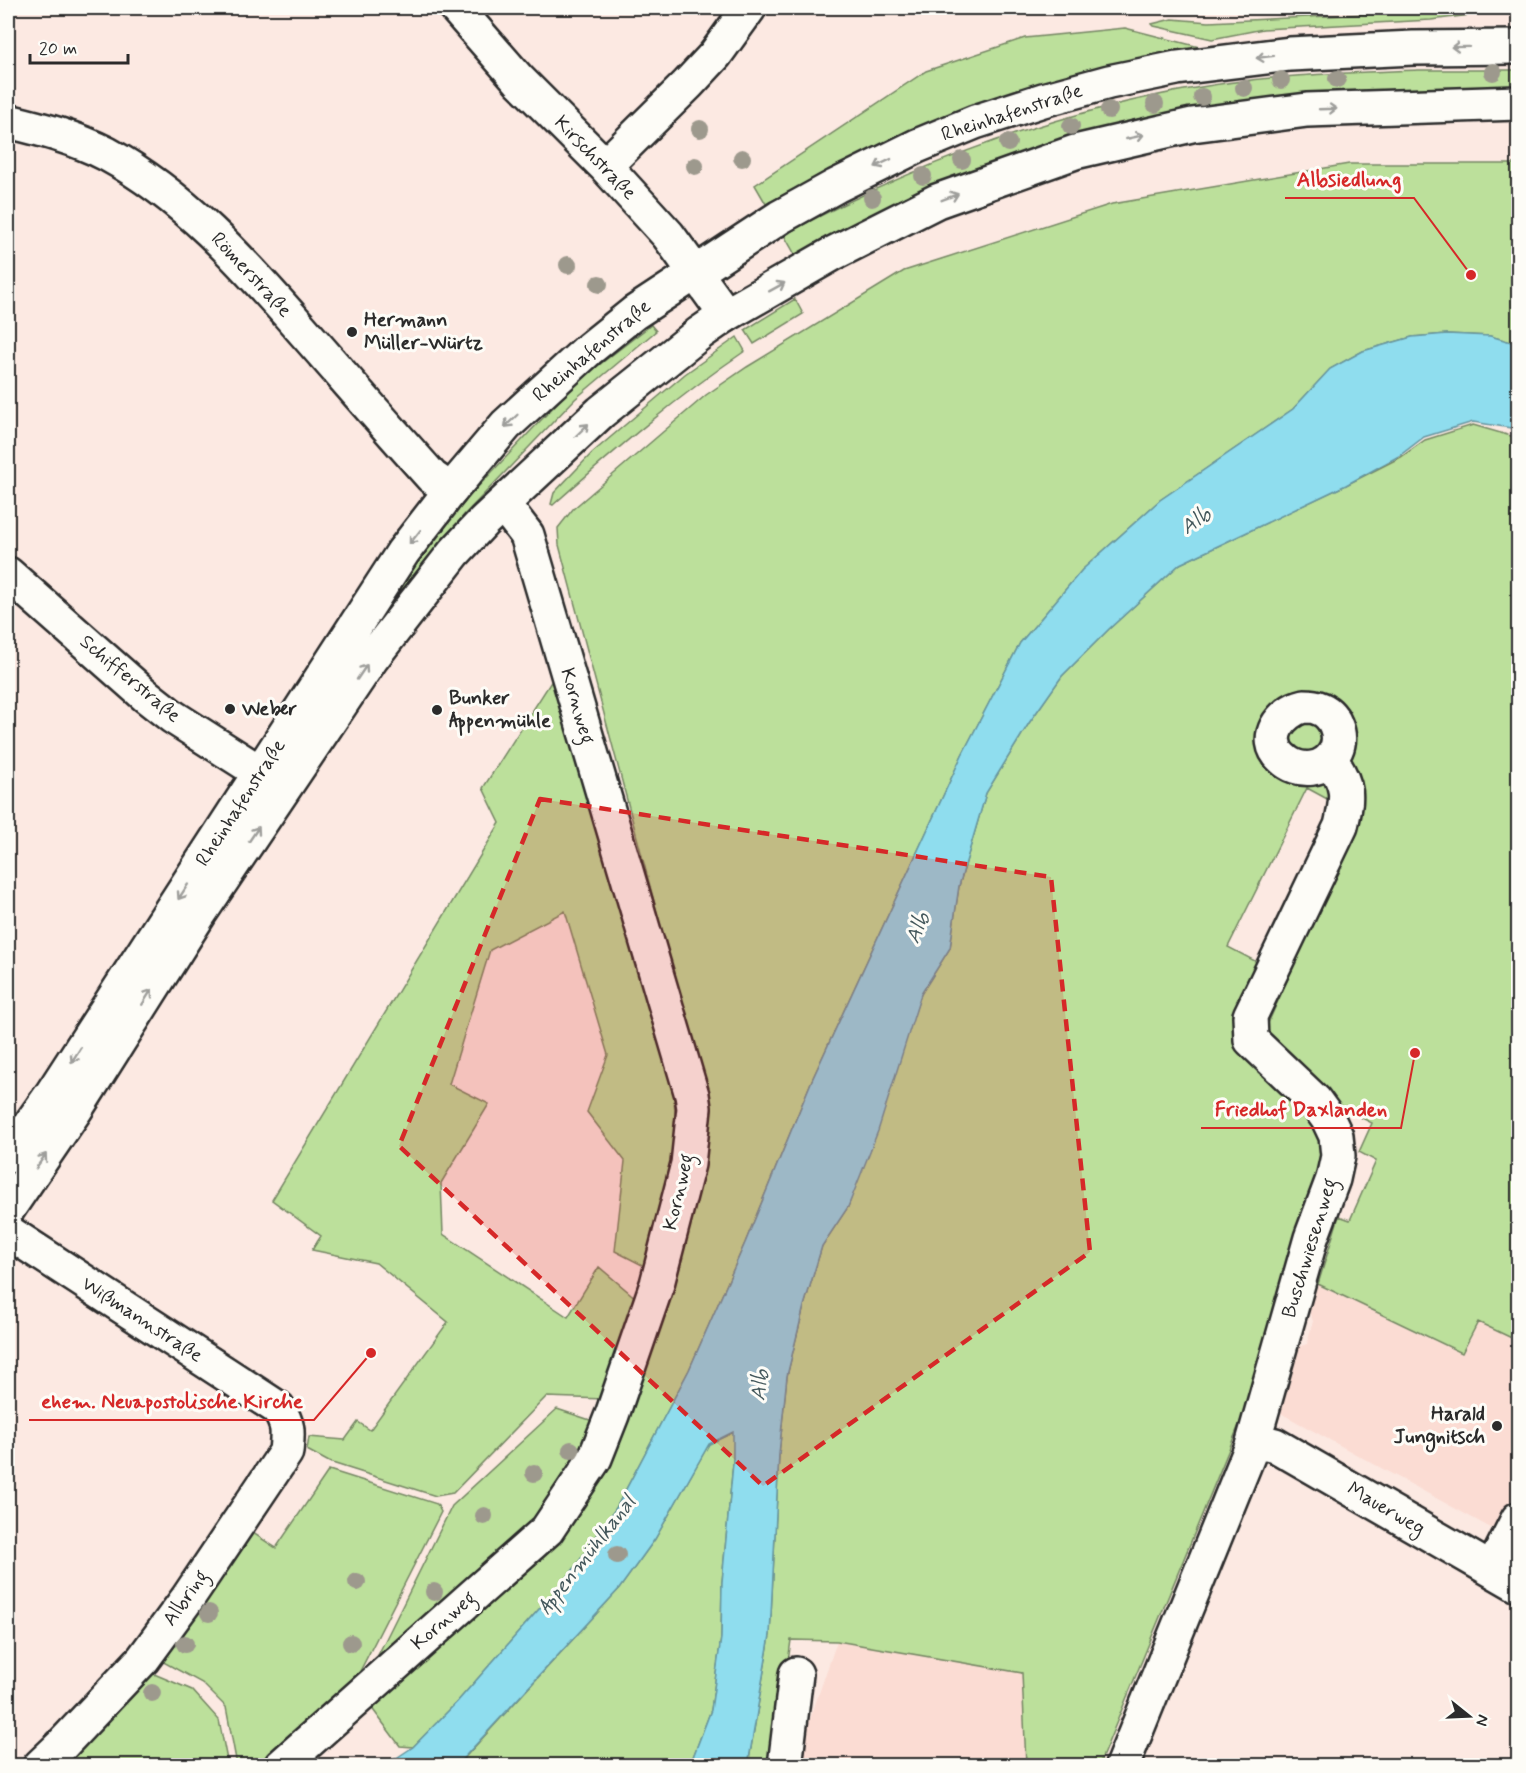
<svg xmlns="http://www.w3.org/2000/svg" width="1526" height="1773" font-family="Mynerve,sans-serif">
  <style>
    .built { fill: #fbdcd3 }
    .green { fill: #bce09b; stroke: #748663; stroke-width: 1.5; fill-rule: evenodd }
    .water { fill: #8fddee; stroke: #6796a0; stroke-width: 1.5 }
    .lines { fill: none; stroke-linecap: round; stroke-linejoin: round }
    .minor-casing { stroke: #2b2b2b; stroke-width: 38 }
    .major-casing { stroke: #2b2b2b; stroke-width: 38 }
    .minor { stroke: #fdfcf7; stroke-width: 33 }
    .major { stroke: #fdfcf7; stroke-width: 33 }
    .tree { fill: #9d998d }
    .oneway { stroke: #9e9e9b }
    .marked { fill: #d62828; fill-opacity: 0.2; stroke: #d62828; stroke-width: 4.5; stroke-dasharray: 12 8; stroke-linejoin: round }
    .poi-dot { fill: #2b2b2b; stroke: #fdfcf7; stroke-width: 2 }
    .labels { text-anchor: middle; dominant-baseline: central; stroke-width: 6; stroke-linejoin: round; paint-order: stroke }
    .street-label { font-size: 20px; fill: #2b2b2b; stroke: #fdfcf7 }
    .poi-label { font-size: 20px; font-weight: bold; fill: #2b2b2b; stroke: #fdfcf7; text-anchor: start }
    .water-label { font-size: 21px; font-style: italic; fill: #44585c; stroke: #fdfcf7 }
    .leader { fill: none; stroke: #d62828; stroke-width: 2 }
    .callout-dot { fill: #d62828; stroke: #fdfcf7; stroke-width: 2 }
    .callout-label { font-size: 21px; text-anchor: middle; font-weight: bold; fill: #d62828; stroke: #fdfcf7; stroke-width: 6; stroke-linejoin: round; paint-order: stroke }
  </style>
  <rect width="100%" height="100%" fill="#fce9e2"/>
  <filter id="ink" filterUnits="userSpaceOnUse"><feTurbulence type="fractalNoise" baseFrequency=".0167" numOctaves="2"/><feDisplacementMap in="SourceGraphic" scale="12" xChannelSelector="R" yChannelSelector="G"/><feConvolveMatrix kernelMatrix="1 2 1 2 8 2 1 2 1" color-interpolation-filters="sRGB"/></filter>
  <g filter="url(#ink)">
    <path class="built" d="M1318,1284L1462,1354L1479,1322L1518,1341V1496L1500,1533L1275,1410L1296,1348L1307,1344L1313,1321L1308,1310Z
      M837,1641L1022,1673L1026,1765L794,1766Z"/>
    <path class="green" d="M1452,8L1518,9L1431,20L1263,29L1212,39L1154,26L1152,24L1172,19L1209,22L1426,11Z
      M1125,28L1207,49L1028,88L905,132L766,204L755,185L926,71L1025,38Z
      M1418,70H1518V91L1299,97L797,258L784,235C915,164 1053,112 1201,87C1272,75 1345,73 1418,70Z
      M1349,164H1518V344L1490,336L1447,334L1412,337L1363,351L1330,369L1293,409L1160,500L1082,570L1020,643L962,755L812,1080L745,1243L689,1370L616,1508L571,1573L457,1702L413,1747L400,1746L371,1707L557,1533L704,1097L655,905L559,545L558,528L573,509L706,395L747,367L904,271L1112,204Z
      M795,299L803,314L754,344L745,330Z
      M651,325L656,331L575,399L464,515L397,601L8,1194V1175L324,694L407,572L457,509L577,382Z
      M737,337L745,351C677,397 615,450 553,505L551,504L554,493L592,453L685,374Z
      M1473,425L1518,438V1341L1478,1322L1462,1353L1318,1284L1339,1216L1350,1220L1376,1161L1359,1152L1372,1123L1344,1109L1322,1144V1169L1246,1423L1241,1420L1099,1765H1026L1022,1673L837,1641L791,1640L774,1765L748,1766L770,1635L779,1454L787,1376L804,1306L822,1246L848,1207L921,994L950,948L959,886L986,793L1029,723L1062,676L1109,629L1180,564L1346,485L1401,457L1425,440ZM1307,788L1353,813L1356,833L1302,947L1265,1030L1238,1023L1243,991L1257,962L1228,947Z
      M556,674L673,1087L677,1137L651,1249L644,1266L615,1251L625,1161L587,1112L608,1055L565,911L490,950L449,1084L489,1104L441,1183L443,1234L568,1317L599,1267L638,1300L604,1399L546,1397L453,1493L436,1496L329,1462L307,1450L309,1437L345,1440L358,1422L370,1430L448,1322L376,1263L312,1250L321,1236L272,1200L500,823L483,788Z
      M557,1409L602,1424L558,1496L380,1664L378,1655L452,1506Z
      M734,1432L733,1463L722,1582L721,1638L711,1710L690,1765L457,1766L619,1589L655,1539L709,1444Z
      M329,1470L437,1504L441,1512L354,1683L263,1765H237L226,1707L202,1683L158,1659L250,1531L276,1548Z
      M147,1671L192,1690L219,1720L228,1765L60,1766Z"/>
    <path class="water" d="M1447,334L1490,336L1518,344V429L1473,422L1424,437L1399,456L1346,485L1180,564L1109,629L1062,676L1029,723L986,793L959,886L950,948L921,994L878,1131L848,1207L822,1246L804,1306L787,1376L779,1454L770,1635L748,1765H690L711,1710L721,1638L722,1582L733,1463V1432L709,1444L655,1539L619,1589L457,1765H386L413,1747L457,1702L571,1573L616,1508L689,1370L745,1243L812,1080L962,755L1020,643L1082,570L1160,500L1293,409L1330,369L1363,351L1412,337Z"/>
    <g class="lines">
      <g class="minor-casing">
        <path id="minor" d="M456,8L519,80L605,166L668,235L726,315
          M8,121C41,129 76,138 107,154C184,196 242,261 299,326C343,376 387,427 432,477L451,490
          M605,166L688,84L715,55L749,8
          M8,574L145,695L173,717L261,773
          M1304,706C1308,706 1314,706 1318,708C1334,713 1343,734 1336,750C1326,772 1298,774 1282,758C1261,739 1281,711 1304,706Z
          M8,1232L278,1408C289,1426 288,1431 286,1452L187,1599L143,1659L60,1747L40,1766
          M1252,1446L1263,1442L1275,1445L1518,1585
          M1492,1570L1518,1519
          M281,1766L547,1530L595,1458L612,1415L657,1284L688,1164L694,1108L692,1095L527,535L503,504
          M785,1766L796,1674
          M1122,1766L1252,1446L1311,1238L1333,1179L1338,1156L1336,1136L1328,1119L1315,1101L1251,1040L1250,1016L1341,826C1348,796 1349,786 1331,760"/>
      </g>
      <g class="major-casing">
        <path id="major" d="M8,1156L51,1095L403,552L451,490L506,425L588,350L634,313L780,217L836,186L917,146L975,122L1043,100L1109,82L1177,68L1290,54L1413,48L1518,47
          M8,1209L76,1109L200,913L372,658L454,553L484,521L601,412L700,333L726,315L834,253L937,201L1075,152L1192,125L1307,110L1518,103"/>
      </g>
      <use href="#minor" class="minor"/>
      <use href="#major" class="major"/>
    </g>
    <g class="tree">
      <circle cx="1493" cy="72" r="9"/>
      <circle cx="1337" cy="79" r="9"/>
      <circle cx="1281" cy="80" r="9"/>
      <circle cx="1244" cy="88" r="9"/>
      <circle cx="1202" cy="97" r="9"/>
      <circle cx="1155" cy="104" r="9"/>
      <circle cx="1109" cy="110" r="9"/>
      <circle cx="1071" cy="126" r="9"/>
      <circle cx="700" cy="129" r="9"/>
      <circle cx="1008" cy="143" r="9"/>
      <circle cx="742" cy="158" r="9"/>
      <circle cx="962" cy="160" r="9"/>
      <circle cx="695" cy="166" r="9"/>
      <circle cx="923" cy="176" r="9"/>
      <circle cx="872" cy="198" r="9"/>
      <circle cx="568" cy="265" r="9"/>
      <circle cx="599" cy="284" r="9"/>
      <circle cx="571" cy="1450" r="9"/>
      <circle cx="534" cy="1473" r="9"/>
      <circle cx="484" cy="1516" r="9"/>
      <circle cx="617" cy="1555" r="9"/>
      <circle cx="357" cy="1582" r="9"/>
      <circle cx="434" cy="1592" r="9"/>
      <circle cx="209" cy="1613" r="9"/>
      <circle cx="351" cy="1643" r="9"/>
      <circle cx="185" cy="1644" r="9"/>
      <circle cx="152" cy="1693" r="9"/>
    </g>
    <defs><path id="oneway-shaft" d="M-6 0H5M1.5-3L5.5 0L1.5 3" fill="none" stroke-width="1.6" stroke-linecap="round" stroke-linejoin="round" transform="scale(1.5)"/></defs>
    <g class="oneway">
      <use href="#oneway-shaft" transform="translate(1460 47) rotate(179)"/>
      <use href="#oneway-shaft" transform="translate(1265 57) rotate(173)"/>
      <use href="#oneway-shaft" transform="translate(1328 109) rotate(-2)"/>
      <use href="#oneway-shaft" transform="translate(1135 137) rotate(-13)"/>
      <use href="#oneway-shaft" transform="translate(883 163) rotate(154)"/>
      <use href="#oneway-shaft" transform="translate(950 197) rotate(-21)"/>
      <use href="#oneway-shaft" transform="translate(777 287) rotate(-29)"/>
      <use href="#oneway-shaft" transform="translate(511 421) rotate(136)"/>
      <use href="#oneway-shaft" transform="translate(582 430) rotate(-44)"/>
      <use href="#oneway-shaft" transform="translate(415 537) rotate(128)"/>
      <use href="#oneway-shaft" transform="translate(362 672) rotate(-56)"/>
      <use href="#oneway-shaft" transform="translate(254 834) rotate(-56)"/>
      <use href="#oneway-shaft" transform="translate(183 892) rotate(123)"/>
      <use href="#oneway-shaft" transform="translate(147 997) rotate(-58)"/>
      <use href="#oneway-shaft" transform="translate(76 1055) rotate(123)"/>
      <use href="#oneway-shaft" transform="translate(41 1161) rotate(-55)"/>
    </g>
  </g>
  <path class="marked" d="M540,799L1051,877L1090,1252L763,1486L399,1146Z"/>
  <g class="poi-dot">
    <circle cx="352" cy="332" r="6"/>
    <circle cx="230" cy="709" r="6"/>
    <circle cx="437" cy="710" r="6"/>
    <circle cx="1497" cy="1426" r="6"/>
  </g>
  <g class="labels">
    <g class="street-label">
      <text transform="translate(1012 113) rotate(-18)">Rheinhafenstraße</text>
      <text transform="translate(595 158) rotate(46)">Kirschstraße</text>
      <text transform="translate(251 275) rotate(47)">Römerstraße</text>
      <text transform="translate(592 351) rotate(-40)">Rheinhafenstraße</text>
      <text transform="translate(130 679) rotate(40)">Schifferstraße</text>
      <text transform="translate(577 706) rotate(74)">Kornweg</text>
      <text transform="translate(241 803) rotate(-57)">Rheinhafenstraße</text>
      <text transform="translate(679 1192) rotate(-77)">Kornweg</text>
      <text transform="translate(1310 1248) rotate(-73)">Buschwiesenweg</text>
      <text transform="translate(142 1320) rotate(33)">Wißmannstraße</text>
      <text transform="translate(1386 1509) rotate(30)">Mauerweg</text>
      <text transform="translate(186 1598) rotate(-55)">Albring</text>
      <text transform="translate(444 1621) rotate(-41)">Kornweg</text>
    </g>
    <g class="poi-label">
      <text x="364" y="320">Hermann<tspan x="364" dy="23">Müller-Würtz</tspan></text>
      <text x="449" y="698">Bunker<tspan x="449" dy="23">Appenmühle</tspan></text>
      <text x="242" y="709">Weber</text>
      <text x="1485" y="1414" text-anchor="end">Harald<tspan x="1485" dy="23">Jungnitsch</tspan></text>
    </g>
    <g class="water-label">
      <text transform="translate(1196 521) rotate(-36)">Alb</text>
      <text transform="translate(918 928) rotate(-68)">Alb</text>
      <text transform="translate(760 1385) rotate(-84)">Alb</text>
      <text transform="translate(587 1555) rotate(-52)">Appenmühlkanal</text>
    </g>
  </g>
  <path class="leader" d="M1471 275L1414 198H1285M1415 1053L1401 1128H1201M371 1353L314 1420H29"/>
  <g class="callout-dot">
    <circle cx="1471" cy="275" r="6"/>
    <circle cx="1415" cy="1053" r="6"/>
    <circle cx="371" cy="1353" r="6"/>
  </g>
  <g class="callout-label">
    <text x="1349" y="186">Albsiedlung</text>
    <text x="1301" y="1116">Friedhof Daxlanden</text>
    <text x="172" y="1408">ehem. Neuapostolische Kirche</text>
  </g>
  <rect width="1526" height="1773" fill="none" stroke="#fdfcf7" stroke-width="30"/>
  <rect x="15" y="15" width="1496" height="1743" fill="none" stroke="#2b2b2b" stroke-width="2" filter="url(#ink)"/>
  <g transform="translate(1469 1716) rotate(108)" stroke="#fdfcf7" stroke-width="4.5" paint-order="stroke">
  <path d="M0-4.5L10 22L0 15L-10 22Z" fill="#2b2b2b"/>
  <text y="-9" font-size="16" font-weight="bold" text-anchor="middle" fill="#2b2b2b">N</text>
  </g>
  <path d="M30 54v9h98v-9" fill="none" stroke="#2b2b2b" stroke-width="3"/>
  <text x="39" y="54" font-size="18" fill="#2b2b2b" stroke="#fdfcf7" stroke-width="4.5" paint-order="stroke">20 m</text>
</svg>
